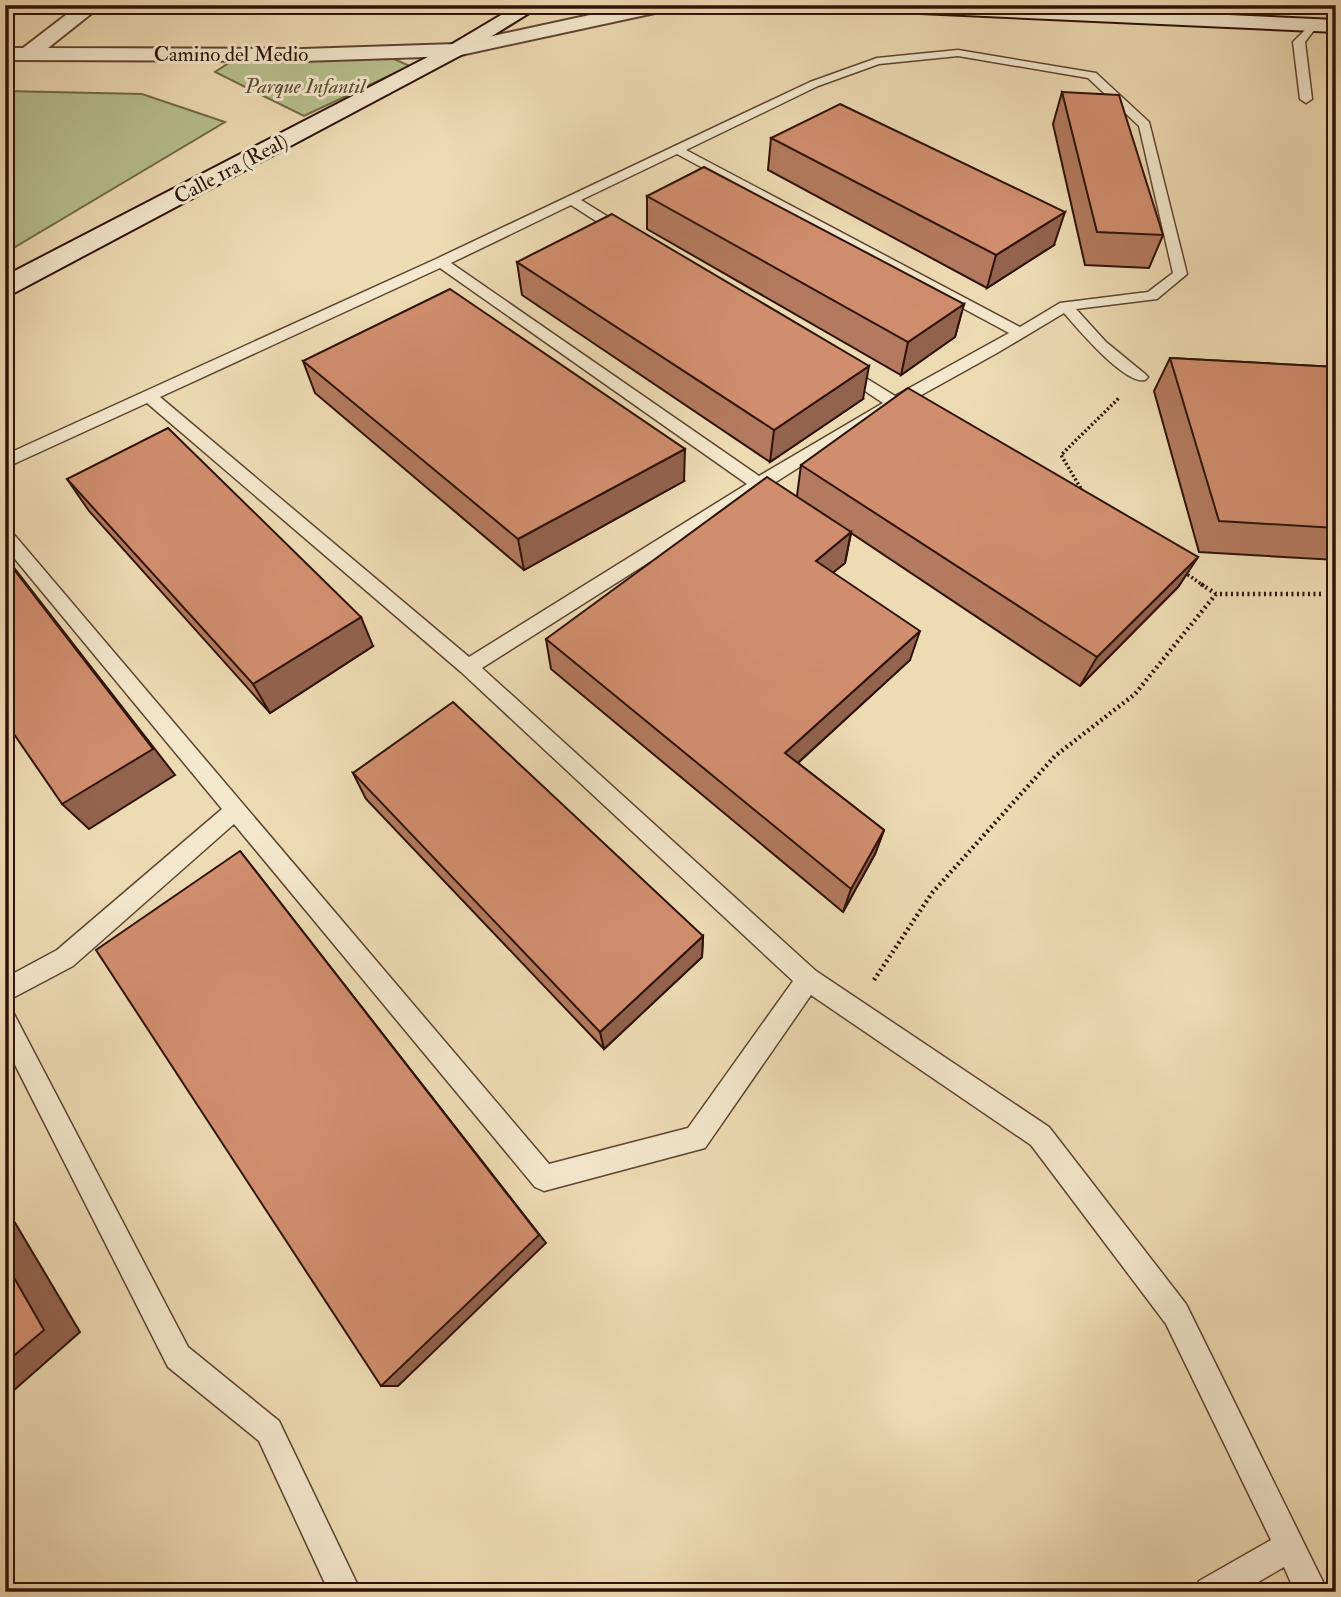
<svg xmlns="http://www.w3.org/2000/svg" width="1341" height="1597" font-family="'IM FELL Double Pica',serif">
  <style>
    .green { fill: #b7c08e; stroke: #726948; stroke-width: 2 }
    .lines { fill: none; stroke-linecap: round; stroke-linejoin: round }
    .lane-casing { stroke: #5e442f; stroke-width: 3 }
    .street-casing { stroke: #5e442f; stroke-width: 4 }
    .secondary-casing { stroke: #2e1203; stroke-width: 4 }
    .path-far1 { stroke: #2e1203; stroke-width: 3.5; stroke-dasharray: 2 2.5; stroke-linecap: butt }
    .path { stroke: #2e1203; stroke-width: 4.5; stroke-dasharray: 2 3.5; stroke-linecap: butt }
    .lane { fill: #f4e8ce; fill-rule: evenodd }
    .street { fill: #f4e8ce; fill-rule: evenodd }
    .secondary { fill: #f4e8ce; fill-rule: evenodd }
    .wall { fill: #b47a5f; stroke: #2e1203; stroke-width: 2 }
    .shaded-wall { fill: #92634d; stroke: #2e1203; stroke-width: 2 }
    .building { fill: #d18e6e; stroke: #2e1203; stroke-width: 2 }
    .labels { text-anchor: middle; dominant-baseline: central; stroke-width: 6; stroke-linejoin: round; paint-order: stroke }
    .far-street-label { font-size: 21px; fill: #2e1203; stroke: #f4e8ce }
    .far-park-label { font-size: 21px; font-style: italic; fill: #5e4f34; stroke: #f4e8ce }
  </style>
  <rect width="100%" height="100%" fill="#eedbb4"/>
  <filter id="stains"><feTurbulence type="fractalNoise" baseFrequency=".00286" numOctaves="4"/><feColorMatrix values="0 0 0 0 .2 0 0 0 0 .09 0 0 0 0 .02 0 0 0 .5 -.17"/></filter>
  <radialGradient id="worn" r=".72"><stop offset=".6" stop-color="#630" stop-opacity="0"/><stop offset="1" stop-color="#630" stop-opacity=".3"/></radialGradient>
  <path class="green" d="M235,59H394L410,66L304,116L215,72Z
    M5,91L142,94L225,122L5,253Z"/>
  <g class="lines">
    <g class="lane-casing">
      <path id="lane" d="M1313,22L1318,25L1305,42L1312,99L1306,103L1300,99L1293,42Z
        M958,50L1096,73L1149,122L1187,274L1157,299L1076,309L1106,342L1145,374L1148,377L1145,380C1125,385 1077,328 1064,313L997,353L853,433L482,668L816,971L1049,1127L1186,1304L1328,1592H1295L1284,1567L1241,1592H1194L1199,1581L1271,1540L1166,1324L1031,1145L811,995L705,1148L544,1191L535,1187L234,824L73,966L5,1002V978L57,950L222,809L5,547V529L11,531L549,1164L688,1128L793,981L461,672L147,403L5,468V455L436,259L810,82L877,58ZM958,56L1088,78L1139,126L1173,273L1148,292L1060,303L1020,327L686,150L818,86L879,64ZM677,154L1009,333L895,396L848,367H838L835,370L838,373L883,403L759,476L451,263L571,205L621,237H631V231L581,200ZM440,268L747,484L469,657L160,397Z
        M5,1008L13,1012L188,1347L279,1421L361,1592H329L259,1441L168,1367L5,1045Z"/>
    </g>
    <g class="street-casing">
      <path id="street" d="M79,5H102L48,48L302,49L456,44L636,5H674L664,11L456,56L302,61L5,60V48H23Z"/>
    </g>
    <g class="secondary-casing">
      <path id="secondary" d="M518,5H542L463,54L14,293L5,295V276L449,46Z
        M866,5H1010L1336,20V32L876,11Z"/>
    </g>
    <path class="path-far1" d="M1083,492L1061,455L1119,398
      M1184,572L1204,586"/>
    <path class="path" d="M1201,584L1216,594H1324
      M874,980L932,893L1055,756L1135,694L1216,594"/>
    <use href="#lane" class="lane"/>
    <use href="#street" class="street"/>
    <use href="#secondary" class="secondary"/>
  </g>
  <path class="wall" d="M1062,92L1163,235L1149,268L1085,265L1053,124Z
    M771,138L1054,245L987,288L768,170Z
    M647,196L964,304L955,337L901,375L647,229Z
    M517,262L863,399L770,462L522,295Z
    M1170,358L1336,367V560L1199,552L1154,391Z
    M303,361L684,481L524,570L315,393Z
    M801,465L1198,557L1178,587L1080,686L851,533L845,563L833,572L910,660L798,763L884,830L875,854L843,912L551,669L546,639L797,496Z
    M67,479L373,646L270,713L89,511Z
    M353,773L703,936L702,957L604,1049L366,799Z"/>
  <path class="shaded-wall" d="M1065,212L1054,245L987,288L996,255Z
    M964,304L955,337L901,375L908,342Z
    M869,366L863,399L770,462L774,430Z
    M685,449L684,481L524,570L518,539Z
    M851,532L845,563L810,591L816,561Z
    M5,556L175,775L89,829L62,804Z
    M1198,557L1178,587L1080,686L1097,657Z
    M361,617L373,646L270,713L253,684Z
    M920,631L910,660L780,779L785,753Z
    M884,830L875,854L843,912L851,889Z
    M240,851L546,1243L398,1386H381Z
    M703,936L702,957L604,1049L600,1032Z
    M5,1206L80,1332L5,1398Z"/>
  <path class="building" d="M1062,92L1119,95L1163,235L1097,232Z
    M840,104L1065,212L996,255L771,138Z
    M704,167L964,304L908,342L647,196Z
    M612,214L869,366L774,430L517,262Z
    M450,289L685,449L518,539L303,361Z
    M1170,358L1336,367V528L1219,521Z
    M908,388L1198,557L1097,657L801,465Z
    M168,428L361,617L253,684L67,479Z
    M767,477L851,532L816,561L920,631L785,753L884,830L851,889L546,639Z
    M5,558L153,749L62,804L5,721Z
    M453,702L703,936L600,1032L353,773Z
    M240,851L539,1235L381,1386L96,950Z
    M5,1262L44,1330L5,1363Z"/>
  <g class="labels">
    <g class="far-street-label">
      <text x="231" y="54">Camino del Medio</text>
      <text transform="translate(231 169) rotate(-28)">Calle 1ra (Real)</text>
    </g>
    <g class="far-park-label">
      <text x="305" y="86">Parque Infantil</text>
    </g>
  </g>
  <rect width="1341" height="1597" fill="none" stroke="#eedbb4" stroke-width="28"/>
  <rect x="7" y="7" width="1327" height="1583" fill="none" stroke="#2e1203" stroke-width="3.5"/>
  <rect x="14" y="14" width="1313" height="1569" fill="none" stroke="#2e1203" stroke-width="2"/>
  <rect width="100%" height="100%" filter="url(#stains)"/>
  <rect width="100%" height="100%" fill="url(#worn)"/>
</svg>
